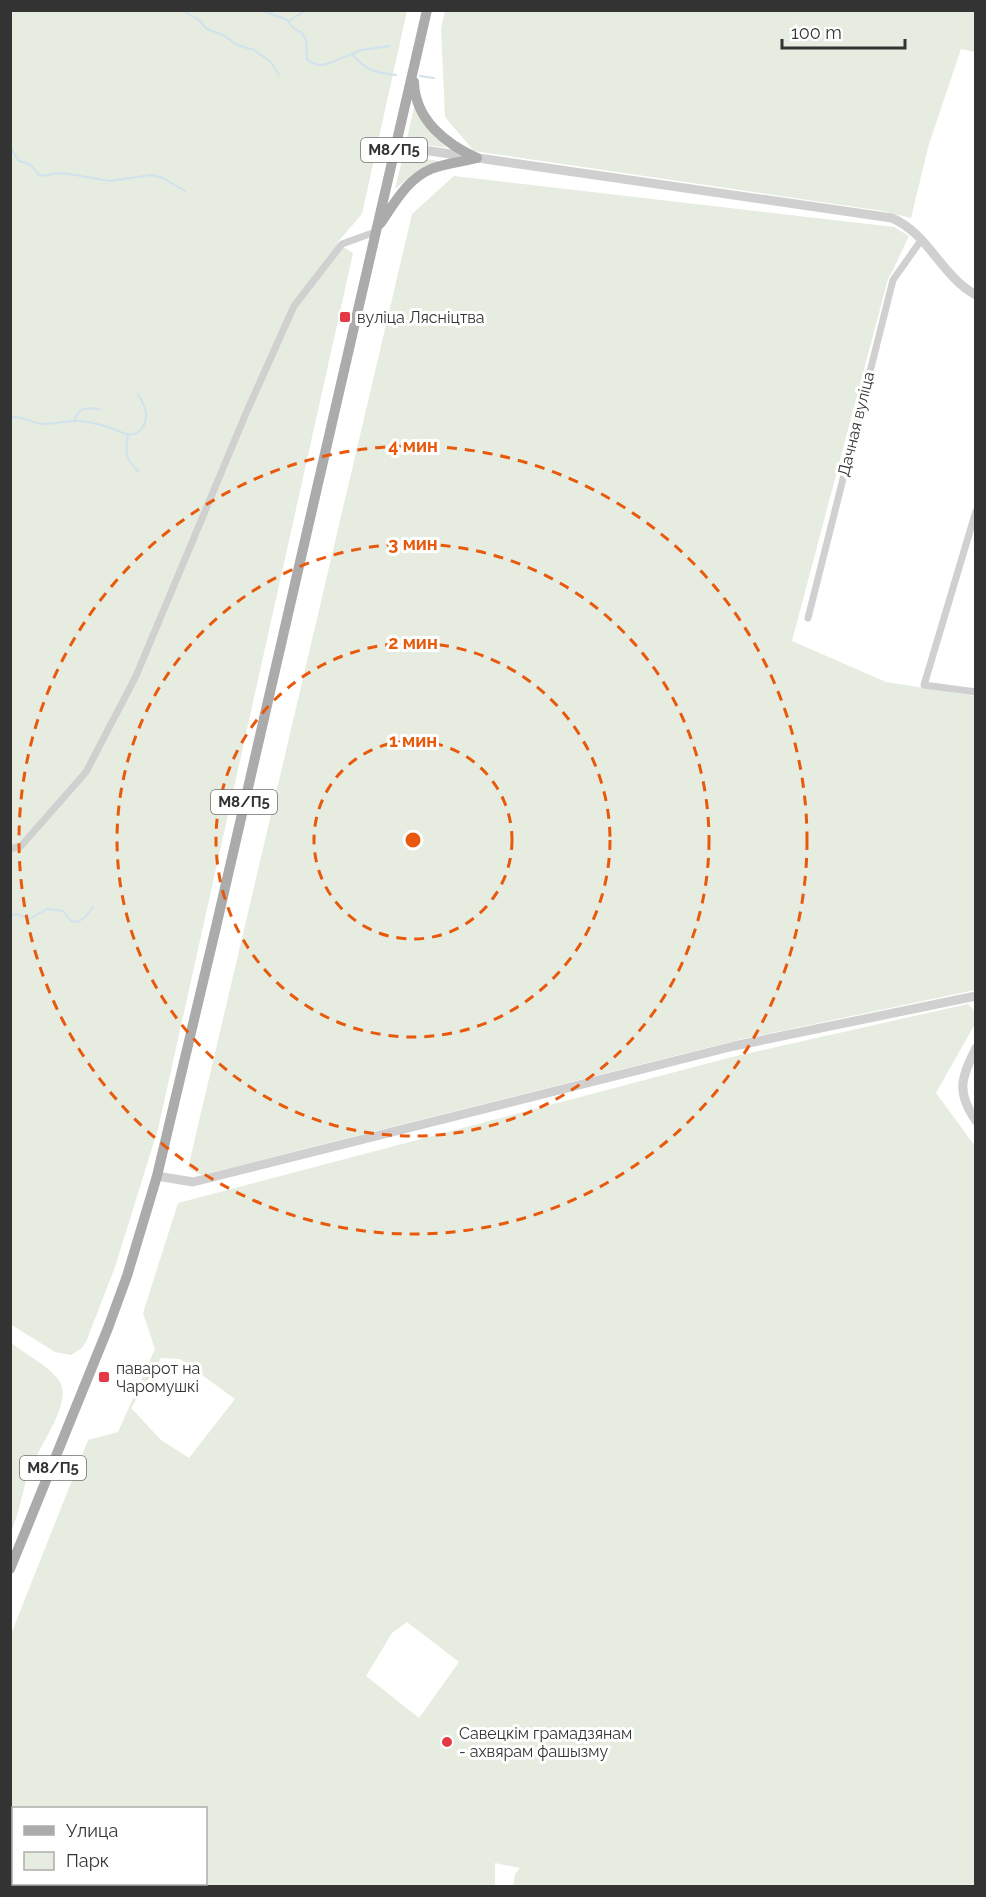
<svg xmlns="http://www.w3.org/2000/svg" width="986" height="1897" font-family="Raleway,sans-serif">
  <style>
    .green { fill: #e6ecdf; fill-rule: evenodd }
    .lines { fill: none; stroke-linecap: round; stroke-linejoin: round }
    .stream { stroke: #cfe2ee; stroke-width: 2 }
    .minor { stroke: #d0d0d0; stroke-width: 7 }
    .tertiary { stroke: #d0d0d0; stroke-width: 9 }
    .primary { stroke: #ababab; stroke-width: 10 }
    .ring { fill: none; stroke: #e8590c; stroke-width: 3; stroke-dasharray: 10 8 }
    .poi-dot { fill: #e63946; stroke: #fff; stroke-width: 2 }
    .labels { text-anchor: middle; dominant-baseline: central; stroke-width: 6; stroke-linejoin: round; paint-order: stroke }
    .shield { fill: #fff; stroke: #707070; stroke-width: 1.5 }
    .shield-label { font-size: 15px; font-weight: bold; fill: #333 }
    .poi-label { font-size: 16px; fill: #333; stroke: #fff; text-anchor: start }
    .street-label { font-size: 16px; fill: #333; stroke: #fff }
    .centre { fill: #e8590c; stroke: #fff; stroke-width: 3 }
    .ring-label { font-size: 18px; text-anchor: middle; font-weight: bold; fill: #e8590c; stroke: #fff; stroke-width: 6; stroke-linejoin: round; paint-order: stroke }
  </style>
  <rect width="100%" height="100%" fill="#fff"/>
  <path class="green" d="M10,11H407L362,214L337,243L353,253L158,1129L115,1267L86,1342L82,1348L71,1355L55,1352L10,1324Z
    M445,11H975V52L961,49L929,144L911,218L883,211L474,151L445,117L441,28Z
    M414,108L425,126L447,148L406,142Z
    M403,156L439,161L416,172L395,189Z
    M454,176L894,227L909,236L893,270L888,279L792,641L886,682L975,696V990L738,1040L201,1175L188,1168L412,214Z
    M968,1004L975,1011V1024L936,1093L975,1146V1886H513L515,1874L520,1868L495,1863V1886H11V1634L88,1440L118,1432L155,1349L143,1313L178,1203L732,1057ZM161,1358L180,1359L235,1399L189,1458L161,1440L131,1408ZM407,1622L459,1662L419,1718L366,1676L392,1633ZM14,1808H206V1884H14Z
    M11,1343C24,1353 54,1369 61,1384C71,1406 35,1452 28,1474C22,1494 19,1513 11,1532Z"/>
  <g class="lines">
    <path class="stream" d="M182,10L199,20L207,29L225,36L237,45L254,50L271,62L279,75
      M258,10L272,14L287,20L293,28L302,33L306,40L307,59C320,73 339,58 352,54C367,71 373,72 396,75
      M289,21L306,10
      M352,54L361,50L390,46
      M420,76L434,78
      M10,147L19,161C35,166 28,162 38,174L43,176L57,173L69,174L110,181L151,175L163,178L185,191
      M10,418C21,415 27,421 37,423C52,427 66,419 79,421C85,421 107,426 111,428C122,433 136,441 144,425C149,414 144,404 138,394
      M74,421C78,408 87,407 99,409
      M128,435C125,453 125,459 139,472
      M10,915L18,914L29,919L47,909L63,911C66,913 67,917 69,919C77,928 89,914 93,907"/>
    <path class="minor" d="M976,511L924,685L976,692
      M808,618L893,280L922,239
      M10,849L21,846L86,772L136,676L247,411L294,306L342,244L375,232"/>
    <path class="tertiary" d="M395,146L892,218C929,234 941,276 976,295
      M976,1048C961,1078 956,1092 976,1121
      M157,1176L193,1182L734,1046L976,996"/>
    <path class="primary" d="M414,82C415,120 446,144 477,158
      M380,224C394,204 407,179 431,169C445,163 463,162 477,158
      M10,1569L108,1328L127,1276L157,1176L216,927L427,10"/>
  </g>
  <g class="ring">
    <circle cx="413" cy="840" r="99"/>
    <circle cx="413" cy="840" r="197"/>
    <circle cx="413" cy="840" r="296"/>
    <circle cx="413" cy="840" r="394"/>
  </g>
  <g class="poi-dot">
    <rect x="339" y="311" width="12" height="12" rx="3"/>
    <rect x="98" y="1371" width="12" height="12" rx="3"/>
    <circle cx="447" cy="1742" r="6"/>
  </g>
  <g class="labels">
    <g class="shield">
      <rect x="361" y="138" width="66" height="24" rx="4.5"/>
      <rect x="211" y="790" width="66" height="24" rx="4.5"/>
      <rect x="20" y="1456" width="66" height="24" rx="4.5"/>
    </g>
    <g class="shield-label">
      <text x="394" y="150">М8/П5</text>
      <text x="244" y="802">М8/П5</text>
      <text x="53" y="1468">М8/П5</text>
    </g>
    <g class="poi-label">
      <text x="357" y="317">вуліца Лясніцтва</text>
      <text x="116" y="1368">паварот на<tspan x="116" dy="18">Чаромушкі</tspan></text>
      <text x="459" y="1733">Савецкім грамадзянам<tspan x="459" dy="18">- ахвярам фашызму</tspan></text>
    </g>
    <g class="street-label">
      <text transform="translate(856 424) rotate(-76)">Дачная вуліца</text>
    </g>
  </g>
  <circle cx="413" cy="840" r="9" class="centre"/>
  <g class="ring-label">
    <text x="413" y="452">4 мин</text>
    <text x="413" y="550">3 мин</text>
    <text x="413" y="649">2 мин</text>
    <text x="413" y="747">1 мин</text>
  </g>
  <rect width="986" height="1897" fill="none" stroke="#333333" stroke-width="24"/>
  <rect x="12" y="1807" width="195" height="78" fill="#ffffff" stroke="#adadad" stroke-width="1.5"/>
  <rect x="24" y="1826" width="30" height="9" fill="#ababab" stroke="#adadad" stroke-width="1.5"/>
  <text x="66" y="1837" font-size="18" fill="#333333">Улица</text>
  <rect x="24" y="1852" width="30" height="18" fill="#e6ecdf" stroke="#adadad" stroke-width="1.5"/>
  <text x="66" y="1867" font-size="18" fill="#333333">Парк</text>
  <path d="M782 39v9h123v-9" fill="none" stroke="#333333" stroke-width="3"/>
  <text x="791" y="39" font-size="18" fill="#333333" stroke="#ffffff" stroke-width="4.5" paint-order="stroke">100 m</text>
</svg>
